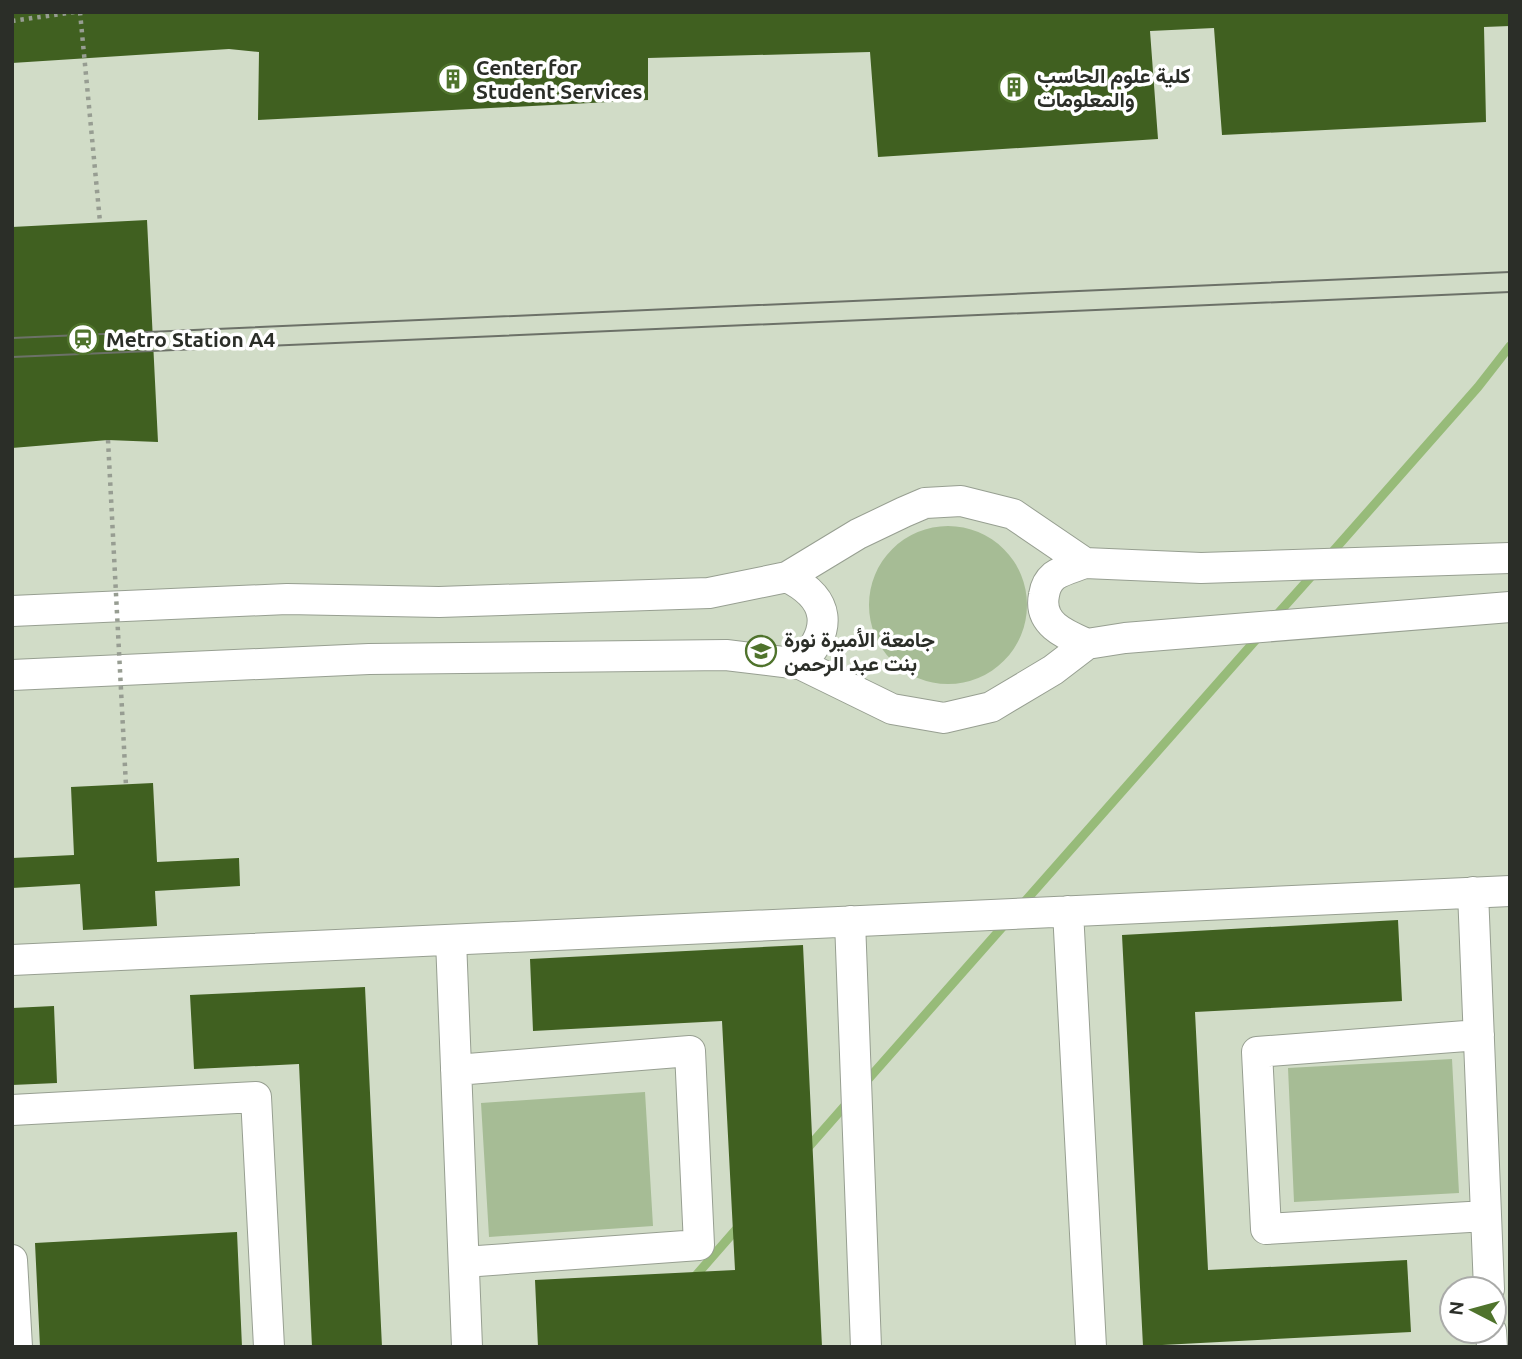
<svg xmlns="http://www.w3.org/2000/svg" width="1522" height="1359" font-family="Ubuntu,Vazirmatn,sans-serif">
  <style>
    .built { fill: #d1dcc7; fill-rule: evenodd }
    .green { fill: #a6bc95 }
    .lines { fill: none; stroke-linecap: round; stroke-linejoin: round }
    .stream { stroke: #97bb79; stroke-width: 9 }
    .building { fill: #406020 }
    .minor-casing { stroke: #979f91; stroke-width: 32 }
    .path { stroke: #979d92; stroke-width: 4.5; stroke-dasharray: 3.5 5; stroke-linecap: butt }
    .minor { stroke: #fff; stroke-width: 30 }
    .tram { stroke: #6c7168; stroke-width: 2 }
    .path-bridge { stroke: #979d92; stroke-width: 4.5; stroke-dasharray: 3.5 5; stroke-linecap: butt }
    .labels { text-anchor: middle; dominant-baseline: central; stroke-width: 7; stroke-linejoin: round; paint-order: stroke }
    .poi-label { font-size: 21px; font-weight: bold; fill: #2b2e28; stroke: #fff; text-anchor: start }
  </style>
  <rect width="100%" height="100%" fill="#dde6d7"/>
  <path class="built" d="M12,12H1510V1347H12ZM1452,1289H1494V1331H1452Z"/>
  <path class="green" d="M869 605a79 79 0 1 1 158 0a79 79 0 1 1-158 0Z
    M1452,1059L1459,1193L1294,1202L1288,1068Z
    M645,1092L653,1226L489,1237L481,1103Z"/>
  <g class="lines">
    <path class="stream" d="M1328,557L1478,387L1510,346
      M1274,618L1316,571
      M1020,907L1261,634
      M863,1085L1006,923
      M805,1151L849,1101
      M692,1280L740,1225"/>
  </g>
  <path class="building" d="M12,12H1510V26L1484,27L1486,122L1222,135L1214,28L1150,31L1158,139L878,157L870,52L648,58V100L258,120L259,52L229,49L12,63Z
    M147,220L158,442L108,440L12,448V227Z
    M153,783L157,862L239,858L240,886L155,891L157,926L83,930L80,884L12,888V858L74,855L71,787Z
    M1398,920L1402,1001L1195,1012L1208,1270L1407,1260L1411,1332L1143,1346L1122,935Z
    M803,945L822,1347H538L535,1280L735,1270L722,1021L533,1031L530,959Z
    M365,987L382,1347H312L299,1064L194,1069L190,995Z
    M54,1006L57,1083L12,1085V1008Z
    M237,1232L242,1347H40L35,1243Z"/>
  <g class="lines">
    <g class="minor-casing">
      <path id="minor" d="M1085,563C1075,567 1062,570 1054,576C1048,581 1045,588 1044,595C1038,624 1066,635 1087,644
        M787,577C831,599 833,630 800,664
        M12,611L287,599L439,602L709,593L787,577L858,534L904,512L925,503L961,501L1013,514L1085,563L1201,568L1510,558
        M12,675L369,659L726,655L800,664L892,709L944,718L991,707L1053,670L1087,644L1125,638L1510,607
        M1473,892L1489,1289
        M1068,911L1091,1347
        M850,921L866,1347
        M451,940L467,1347
        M12,960L1510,891
        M1479,1035L1257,1052L1266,1229L1486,1216
        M456,1070L690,1051L699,1245L464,1262
        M12,1110L256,1097L269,1347
        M12,1260L17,1347
        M1491,1331L1492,1347"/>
    </g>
    <path class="path" d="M80,12L100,222
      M12,21L75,12"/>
    <use href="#minor" class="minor"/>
    <path class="tram" d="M12,338L1510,272
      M12,357L1510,292"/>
    <path class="path-bridge" d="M108,440L126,786"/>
  </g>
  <defs>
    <g id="building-ring" transform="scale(1.575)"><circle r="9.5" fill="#fff" stroke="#4f732c" stroke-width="1.5"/><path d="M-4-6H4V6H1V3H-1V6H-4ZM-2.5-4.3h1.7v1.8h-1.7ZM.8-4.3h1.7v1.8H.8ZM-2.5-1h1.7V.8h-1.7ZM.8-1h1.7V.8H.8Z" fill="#4f732c"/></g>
    <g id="station-ring" transform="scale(1.575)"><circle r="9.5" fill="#fff" stroke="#4f732c" stroke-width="1.5"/><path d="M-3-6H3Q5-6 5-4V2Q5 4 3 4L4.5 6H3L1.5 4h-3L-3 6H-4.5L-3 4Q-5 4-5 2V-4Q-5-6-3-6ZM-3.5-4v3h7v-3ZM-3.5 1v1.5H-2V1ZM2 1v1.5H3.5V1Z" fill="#4f732c"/></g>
    <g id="university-ring" transform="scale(1.575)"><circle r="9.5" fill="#fff" stroke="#4f732c" stroke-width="1.5"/><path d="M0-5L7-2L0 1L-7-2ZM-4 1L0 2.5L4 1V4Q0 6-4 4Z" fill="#4f732c"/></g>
  </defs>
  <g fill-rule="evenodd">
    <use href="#building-ring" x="453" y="79"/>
    <use href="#building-ring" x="1014" y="87"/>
    <use href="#station-ring" x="83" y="339"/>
    <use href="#university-ring" x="761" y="651"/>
  </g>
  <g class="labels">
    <g class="poi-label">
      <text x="476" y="67">Center for<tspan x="476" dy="24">Student Services</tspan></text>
      <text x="1037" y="75">كلية علوم الحاسب<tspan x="1037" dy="24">والمعلومات</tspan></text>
      <text x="106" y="339">Metro Station A4</text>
      <text x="784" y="639">جامعة الأميرة نورة<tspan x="784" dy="24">بنت عبد الرحمن</tspan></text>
    </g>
  </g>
  <rect width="1522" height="1359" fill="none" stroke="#2b2e28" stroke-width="28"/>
  <g transform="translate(1473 1310) rotate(276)"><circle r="33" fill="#ffffff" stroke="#aaaba9" stroke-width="2"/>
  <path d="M0-5L12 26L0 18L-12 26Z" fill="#4f732c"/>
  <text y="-10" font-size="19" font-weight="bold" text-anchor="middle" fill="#2b2e28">N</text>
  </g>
</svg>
